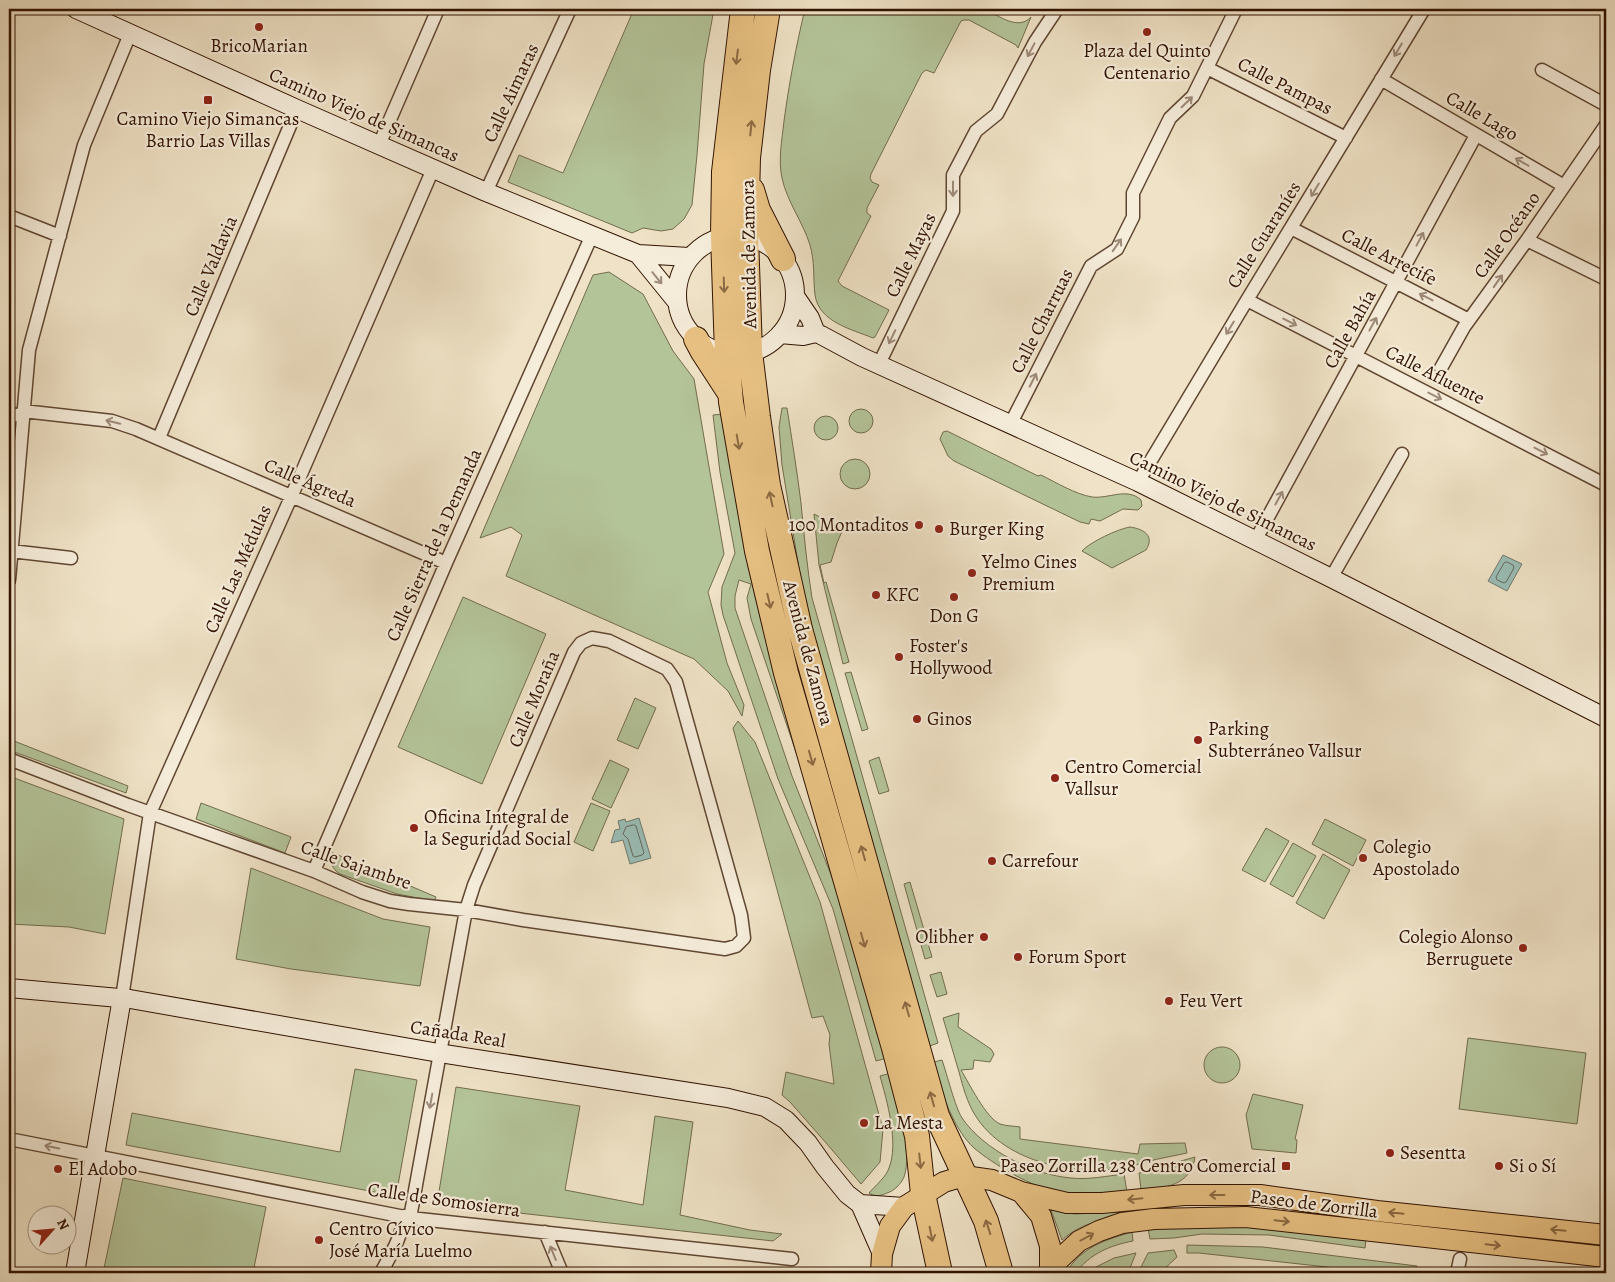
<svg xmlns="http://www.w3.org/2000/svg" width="1615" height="1282" font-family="Alegreya,serif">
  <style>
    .green { fill: #b4c499; stroke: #726c4d }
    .water { fill: #9abdb6; stroke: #70796e }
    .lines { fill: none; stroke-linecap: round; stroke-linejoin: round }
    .shore { stroke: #66685c; stroke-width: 1 }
    .street-casing { stroke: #604732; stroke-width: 15 }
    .secondary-casing { stroke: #311301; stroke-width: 20 }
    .primary-casing { stroke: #311301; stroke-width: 22 }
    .highway-casing { stroke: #311301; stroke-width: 26 }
    .street { stroke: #f5ecda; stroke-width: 12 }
    .secondary { stroke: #f5ecda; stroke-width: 18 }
    .primary { stroke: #e8c183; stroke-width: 20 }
    .highway { stroke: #e8c183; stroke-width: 24 }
    .oneway { stroke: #9d8a78 }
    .oneway2 { stroke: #8c6a42 }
    .poi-dot { fill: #8f2418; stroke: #f5ecda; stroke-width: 2 }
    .labels { text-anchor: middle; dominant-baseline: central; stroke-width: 4.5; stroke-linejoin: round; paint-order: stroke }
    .poi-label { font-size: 19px; fill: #311301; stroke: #f5ecda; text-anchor: start }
    .street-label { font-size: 19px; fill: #311301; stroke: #f5ecda }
  </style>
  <rect width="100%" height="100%" fill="#efe2c6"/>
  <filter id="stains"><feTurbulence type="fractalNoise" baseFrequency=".004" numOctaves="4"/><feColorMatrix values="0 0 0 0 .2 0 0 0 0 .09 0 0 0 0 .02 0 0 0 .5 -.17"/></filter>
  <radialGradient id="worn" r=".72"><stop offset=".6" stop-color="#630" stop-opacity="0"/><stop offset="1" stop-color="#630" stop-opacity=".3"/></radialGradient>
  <path class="green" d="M634,9H714L704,64L697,155L692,205L684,219L673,229L661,231L643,228L632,233L508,182L519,155L563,173Z
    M805,9H985C999,16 1018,31 1031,17L1018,48L1016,45L969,20H964L961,21L934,73L926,70L922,73L871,174L870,178L872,182L879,185L867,208V213L871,216L838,281L842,286L889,310L875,337L873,338C851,329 819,322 815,295C813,278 815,262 810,245C803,222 787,202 782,178C778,160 782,140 784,121C789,84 796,46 805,9Z
    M609,272L643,294L673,351L694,379L724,554L708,592L727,663L744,705L742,716L728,691L694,659L506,576L522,535L511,527L480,538L593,275Z
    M782,408H787C792,440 797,471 801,503C804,535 807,566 812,598L938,1043L927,1047L803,605V593L782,465L779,427Z
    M849 421a12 12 0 1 1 24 0a12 12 0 1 1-24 0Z
    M724,414L803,773L751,619L747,598L751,584L739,580L735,596V608L792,776L843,905L887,1058L876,1061L833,909L778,779L723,615L721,605L722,587L735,553L720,472L713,415Z
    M814 428a12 12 0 1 1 24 0a12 12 0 1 1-24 0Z
    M947,431L1038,476L1041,475C1057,483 1075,494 1092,497C1109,499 1127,487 1141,500L1142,506L1138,510L1123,509L1100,521L1091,519L1089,524L1080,522L954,461L948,456L940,439L943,432Z
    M840 474a15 15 0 1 1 30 0a15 15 0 1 1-30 0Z
    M814,514L843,529L837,543L831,562L820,565L824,583L826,582L849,662L843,664L819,565Z
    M1130,527C1144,529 1155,536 1146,550L1112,568L1082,551C1090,542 1118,529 1130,527Z
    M463,597L546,634L482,784L398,747Z
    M851,672L868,729L862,731L845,673Z
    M635,698L656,708L638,749L617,740Z
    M738,721L755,742L820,902L883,1129L880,1162L861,1184L827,1144L790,1102L782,1095L786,1072L834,1084L829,1044L830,1035L823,1016L812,1018L733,728Z
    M9,739L128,786L126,793L9,750Z
    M879,757L889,791L879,794L869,761Z
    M610,760L629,769L611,808L592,799Z
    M9,776L124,819L105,934L69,927L9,924Z
    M201,803L291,837L285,853L196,819Z
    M591,803L610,811L593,851L574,842Z
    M1325,819L1366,840L1353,866L1312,844Z
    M1266,828L1289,841L1265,882L1242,870Z
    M1293,843L1316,856L1293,897L1270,884Z
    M331,852L436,897L434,901L397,894L340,874C332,869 329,861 331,852Z
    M1323,854L1350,870L1324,919L1296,903Z
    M251,868L383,919L430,927L420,986L291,969L236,959Z
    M910,882L932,957L925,959L904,884Z
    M941,972L947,994L937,997L930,975Z
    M959,1013L958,1027L991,1049L994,1054L990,1062L974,1060L973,1069L961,1070C969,1083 986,1118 1000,1124C1006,1126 1014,1126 1020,1127V1139L1138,1154L1140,1144L1185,1143L1187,1153C1174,1156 1160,1158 1146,1162C1141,1163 1137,1165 1132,1166C1080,1178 1005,1164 975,1115C967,1102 963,1087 959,1072C954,1054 948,1036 943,1018Z
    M1468,1038L1586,1053L1577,1124L1459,1109Z
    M1204 1065a18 18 0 1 1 36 0a18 18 0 1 1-36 0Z
    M942,1060C947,1074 955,1107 962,1118C984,1150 1033,1175 1071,1178C1088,1180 1107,1176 1124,1174L1127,1192C1104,1193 1080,1195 1058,1192C1033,1188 993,1164 974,1148C965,1140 957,1127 952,1116C943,1099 939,1080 934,1062Z
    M355,1069L417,1080L396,1196L126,1145L132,1113L340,1152Z
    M891,1073C897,1098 913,1153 904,1177C901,1184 894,1191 887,1193C881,1196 874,1197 869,1193C876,1185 886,1177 889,1168C899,1143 887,1101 880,1076Z
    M456,1087L580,1106L565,1190L643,1205L655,1116L693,1122L680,1215L750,1230L782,1234L773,1241L437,1204Z
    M1253,1094L1303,1105L1295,1139L1297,1140L1296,1153L1252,1149L1246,1115Z
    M1195,1157C1191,1185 1165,1189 1141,1189L1139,1173Z
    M123,1178L266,1207L253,1273H103Z
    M1128,1208L1129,1214C1104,1219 1081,1223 1062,1240L1051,1210L1075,1214L1096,1213Z
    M1241,1223L1366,1239L1365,1248L1269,1235L1202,1234L1174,1238L1150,1239L1148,1228Z
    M1132,1232L1133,1241C1111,1245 1089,1254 1076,1273H1066C1081,1247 1105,1240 1132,1232Z
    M1187,1245L1263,1247L1417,1266L1419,1272L1418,1273H1382L1199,1253H1187Z
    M1174,1250L1177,1257L1160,1273H1138L1148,1253Z
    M1136,1253L1128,1273H1098L1094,1268L1114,1258Z"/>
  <path class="water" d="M1503,555L1522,564L1507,591L1488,581Z
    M639,818L651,858L630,864L623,840L611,843L615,830L620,829L618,821L625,819L626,822Z"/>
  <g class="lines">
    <path class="shore" d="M1507,562L1513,565L1514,568L1506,582L1504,583L1497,580L1496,577L1504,563Z
      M634,825L636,826L644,853L642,855L635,857L633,856L628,839L623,834L626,827Z"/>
    <g class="street-casing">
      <path id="street" d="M1207,68L1346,138
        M1542,70L1606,105
        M1381,79L1564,186
        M379,145L438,9
        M486,192L570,9
        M9,216L60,236
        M1291,228L1469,320
        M1527,240L1606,279
        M1247,300L1606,485
        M879,364L953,211V175L976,131L997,114L1035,42L1057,9
        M1441,368L1464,327L1527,240L1606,125
        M23,411L112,421L136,429L446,563
        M9,414L23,416
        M1011,423L1091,266L1117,249L1133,217V193L1170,118L1193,96L1236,9
        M159,438L297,109
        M1138,482L1247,300L1424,9
        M1255,541L1476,135
        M11,551L71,558
        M1331,578L1402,454
        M9,580L29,350L84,145L130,34
        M9,759L128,805L314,871L362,892L390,901L409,904L466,910L523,920L725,949L736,946L744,938L741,915L676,682L667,669L609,641L592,638L581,643L574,652L474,885L466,910L410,1218
        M314,871L446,563L592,235
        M122,998L150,813L292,495L433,169
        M9,1139L410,1218L792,1259
        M545,1232L562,1273
        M381,1273C391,1254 401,1238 405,1216
        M1457,1273L1460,1259"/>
    </g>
    <g class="secondary-casing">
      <path id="secondary" d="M76,9L297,109L486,192L638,254L689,257
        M677 295a59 59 0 1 1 118 0a59 59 0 1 1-118 0Z
        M638,254L677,302
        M795,296L810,318L816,333
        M780,334L803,336L816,333L821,335L862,357L1138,482L1331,578L1606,718
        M9,988L130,999L439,1053L728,1098L765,1107L786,1120L808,1143L825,1167L847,1194L860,1204L882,1254
        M860,1204L904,1207
        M75,1273L122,998"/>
    </g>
    <g class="primary-casing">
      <path id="primary" d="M1021,1192L1041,1216L1050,1246V1268
        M881,1273L882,1254L890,1226L904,1207L944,1182L964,1176L992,1180L1021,1192L1067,1203H1102L1184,1195H1260L1377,1211L1606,1235
        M1048,1273L1050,1268L1079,1241L1099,1231L1122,1223L1154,1219L1246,1217L1606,1257"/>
    </g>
    <g class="highway-casing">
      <path id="highway" d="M743,9L724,172L723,236L727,353L731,402L757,551L786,673L894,1048L917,1136L923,1194L940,1273
        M768,9L758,70L748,158L746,236L750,352L758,417L768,485L800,629L937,1116L986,1221L1001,1273
        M752,190L758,210L783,259
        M696,339L703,352L729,392"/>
    </g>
    <use href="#street" class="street"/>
    <use href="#secondary" class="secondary"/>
    <use href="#primary" class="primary"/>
    <use href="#highway" class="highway"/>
  </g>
  <defs><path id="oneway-shaft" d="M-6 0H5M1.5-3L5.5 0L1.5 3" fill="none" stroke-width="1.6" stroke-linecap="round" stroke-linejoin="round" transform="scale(1.25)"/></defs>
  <g class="oneway">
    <use href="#oneway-shaft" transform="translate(1031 50) rotate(118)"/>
    <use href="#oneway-shaft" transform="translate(1398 50) rotate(121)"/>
    <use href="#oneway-shaft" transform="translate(1187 102) rotate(-44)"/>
    <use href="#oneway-shaft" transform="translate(1522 162) rotate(-150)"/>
    <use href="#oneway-shaft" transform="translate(953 189) rotate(90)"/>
    <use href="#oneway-shaft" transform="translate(1315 190) rotate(121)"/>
    <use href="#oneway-shaft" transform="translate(1420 239) rotate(-62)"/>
    <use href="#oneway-shaft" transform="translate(1117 245) rotate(-55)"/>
    <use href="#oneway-shaft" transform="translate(657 278) rotate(51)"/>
    <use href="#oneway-shaft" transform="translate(1498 281) rotate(-55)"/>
    <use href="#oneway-shaft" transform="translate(1426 297) rotate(-153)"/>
    <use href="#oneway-shaft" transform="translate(1290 322) rotate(27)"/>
    <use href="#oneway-shaft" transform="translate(1373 324) rotate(-61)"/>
    <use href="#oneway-shaft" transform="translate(1230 328) rotate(121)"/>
    <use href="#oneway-shaft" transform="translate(892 337) rotate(116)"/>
    <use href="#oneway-shaft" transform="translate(1033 380) rotate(-63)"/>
    <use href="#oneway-shaft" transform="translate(1435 396) rotate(27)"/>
    <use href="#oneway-shaft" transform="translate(113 422) rotate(-166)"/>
    <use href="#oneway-shaft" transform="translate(1541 451) rotate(27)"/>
    <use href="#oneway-shaft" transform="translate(1279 498) rotate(-61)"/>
    <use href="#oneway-shaft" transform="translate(431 1101) rotate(100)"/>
    <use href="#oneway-shaft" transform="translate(52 1147) rotate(-169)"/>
    <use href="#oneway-shaft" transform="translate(553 1253) rotate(-112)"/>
  </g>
  <g class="oneway2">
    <use href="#oneway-shaft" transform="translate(737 57) rotate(97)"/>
    <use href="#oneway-shaft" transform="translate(751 128) rotate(-84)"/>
    <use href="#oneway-shaft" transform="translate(724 285) rotate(88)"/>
    <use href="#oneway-shaft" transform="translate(738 442) rotate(80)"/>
    <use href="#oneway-shaft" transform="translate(771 499) rotate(-102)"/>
    <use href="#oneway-shaft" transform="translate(769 601) rotate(77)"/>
    <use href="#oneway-shaft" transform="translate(811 758) rotate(74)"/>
    <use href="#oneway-shaft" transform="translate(863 853) rotate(-106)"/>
    <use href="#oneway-shaft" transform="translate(863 940) rotate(74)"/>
    <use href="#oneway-shaft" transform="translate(907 1009) rotate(-106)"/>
    <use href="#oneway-shaft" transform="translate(932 1099) rotate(-106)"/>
    <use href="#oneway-shaft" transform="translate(920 1161) rotate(84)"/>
    <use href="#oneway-shaft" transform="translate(1217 1195) rotate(180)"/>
    <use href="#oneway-shaft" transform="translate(1135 1199) rotate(174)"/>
    <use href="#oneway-shaft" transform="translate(1396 1213) rotate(-174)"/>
    <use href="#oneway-shaft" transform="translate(1282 1221) rotate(6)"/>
    <use href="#oneway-shaft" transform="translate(988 1227) rotate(-108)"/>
    <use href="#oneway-shaft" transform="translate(1558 1230) rotate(-174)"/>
    <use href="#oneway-shaft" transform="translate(931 1234) rotate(79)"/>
    <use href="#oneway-shaft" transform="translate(1087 1237) rotate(-28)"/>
    <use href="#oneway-shaft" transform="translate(1493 1245) rotate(6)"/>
  </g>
  <g class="poi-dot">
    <circle cx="259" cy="27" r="5"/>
    <circle cx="1147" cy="32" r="5"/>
    <rect x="203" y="95" width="10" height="10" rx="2.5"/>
    <circle cx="919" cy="525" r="5"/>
    <circle cx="939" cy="529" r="5"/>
    <circle cx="972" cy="573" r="5"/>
    <circle cx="876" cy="595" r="5"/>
    <circle cx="954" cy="597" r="5"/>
    <circle cx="899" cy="657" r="5"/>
    <circle cx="917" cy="719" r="5"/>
    <circle cx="1198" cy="740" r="5"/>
    <circle cx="1055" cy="778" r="5"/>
    <circle cx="414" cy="828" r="5"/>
    <circle cx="1363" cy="858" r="5"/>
    <circle cx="992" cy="861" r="5"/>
    <circle cx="984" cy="937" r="5"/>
    <circle cx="1523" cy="948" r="5"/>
    <circle cx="1018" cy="957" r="5"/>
    <circle cx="1169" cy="1001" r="5"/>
    <circle cx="864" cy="1123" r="5"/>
    <circle cx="1390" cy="1153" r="5"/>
    <rect x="1281" y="1161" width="10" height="10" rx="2.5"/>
    <circle cx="1499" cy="1166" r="5"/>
    <circle cx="58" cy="1169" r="5"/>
    <circle cx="319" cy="1240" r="5"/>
  </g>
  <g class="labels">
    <g class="poi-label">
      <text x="259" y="46" text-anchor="middle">BricoMarian</text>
      <text x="1147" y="51" text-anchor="middle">Plaza del Quinto<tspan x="1147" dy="22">Centenario</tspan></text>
      <text x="208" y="119" text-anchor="middle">Camino Viejo Simancas<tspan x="208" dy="22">Barrio Las Villas</tspan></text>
      <text x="909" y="525" text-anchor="end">100 Montaditos</text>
      <text x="949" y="529">Burger King</text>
      <text x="982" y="562">Yelmo Cines<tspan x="982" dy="22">Premium</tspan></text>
      <text x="886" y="595">KFC</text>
      <text x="954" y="616" text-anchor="middle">Don G</text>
      <text x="909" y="646">Foster's<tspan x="909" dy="22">Hollywood</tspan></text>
      <text x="927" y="719">Ginos</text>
      <text x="1208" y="729">Parking<tspan x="1208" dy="22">Subterráneo Vallsur</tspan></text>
      <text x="1065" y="767">Centro Comercial<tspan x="1065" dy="22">Vallsur</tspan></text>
      <text x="424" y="817">Oficina Integral de<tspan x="424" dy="22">la Seguridad Social</tspan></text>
      <text x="1373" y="847">Colegio<tspan x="1373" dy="22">Apostolado</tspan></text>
      <text x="1002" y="861">Carrefour</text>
      <text x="974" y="937" text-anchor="end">Olibher</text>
      <text x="1513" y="937" text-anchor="end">Colegio Alonso<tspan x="1513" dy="22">Berruguete</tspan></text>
      <text x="1028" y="957">Forum Sport</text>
      <text x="1179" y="1001">Feu Vert</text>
      <text x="874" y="1123">La Mesta</text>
      <text x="1400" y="1153">Sesentta</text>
      <text x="1276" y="1166" text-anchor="end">Paseo Zorrilla 238 Centro Comercial</text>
      <text x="1509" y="1166">Si o Sí</text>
      <text x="68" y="1169">El Adobo</text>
      <text x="329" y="1229">Centro Cívico<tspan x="329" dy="22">José María Luelmo</tspan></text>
    </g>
    <g class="street-label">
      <text transform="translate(1285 86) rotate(27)">Calle Pampas</text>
      <text transform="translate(511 93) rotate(-65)">Calle Aimaras</text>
      <text transform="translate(364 115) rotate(24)">Camino Viejo de Simancas</text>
      <text transform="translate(1482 116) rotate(30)">Calle Lago</text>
      <text transform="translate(1264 235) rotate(-58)">Calle Guaraníes</text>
      <text transform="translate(1507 235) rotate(-55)">Calle Océano</text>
      <text transform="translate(749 254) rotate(-91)">Avenida de Zamora</text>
      <text transform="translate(911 255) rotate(-64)">Calle Mayas</text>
      <text transform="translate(1389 257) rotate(27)">Calle Arrecife</text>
      <text transform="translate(211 266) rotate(-67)">Calle Valdavia</text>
      <text transform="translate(1042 321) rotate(-63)">Calle Charruas</text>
      <text transform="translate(1350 329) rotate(-61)">Calle Bahía</text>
      <text transform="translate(1435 375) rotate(27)">Calle Afluente</text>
      <text transform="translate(310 483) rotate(23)">Calle Ágreda</text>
      <text transform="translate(1223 501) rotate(26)">Camino Viejo de Simancas</text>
      <text transform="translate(434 545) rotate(-66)">Calle Sierra de la Demanda</text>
      <text transform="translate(238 569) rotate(-66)">Calle Las Médulas</text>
      <text transform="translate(808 653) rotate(75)">Avenida de Zamora</text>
      <text transform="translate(534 699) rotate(-67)">Calle Moraña</text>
      <text transform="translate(356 865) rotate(19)">Calle Sajambre</text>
      <text transform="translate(458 1034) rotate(9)">Cañada Real</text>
      <text transform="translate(444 1200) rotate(8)">Calle de Somosierra</text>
      <text transform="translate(1314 1204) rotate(7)">Paseo de Zorrilla</text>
    </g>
  </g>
  <rect width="1615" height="1282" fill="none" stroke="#efe2c6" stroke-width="30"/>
  <rect x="10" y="10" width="1595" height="1262" fill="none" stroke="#311301" stroke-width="2.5"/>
  <rect x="15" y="15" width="1585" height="1252" fill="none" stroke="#311301"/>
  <g transform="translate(52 1230) rotate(63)"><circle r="24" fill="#f5ecda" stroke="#a79583"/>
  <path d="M0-4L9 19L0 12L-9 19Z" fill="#8f2418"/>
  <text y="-8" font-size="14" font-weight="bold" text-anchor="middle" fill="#311301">N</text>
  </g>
  <rect width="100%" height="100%" filter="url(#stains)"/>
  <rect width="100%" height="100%" fill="url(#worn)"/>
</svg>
